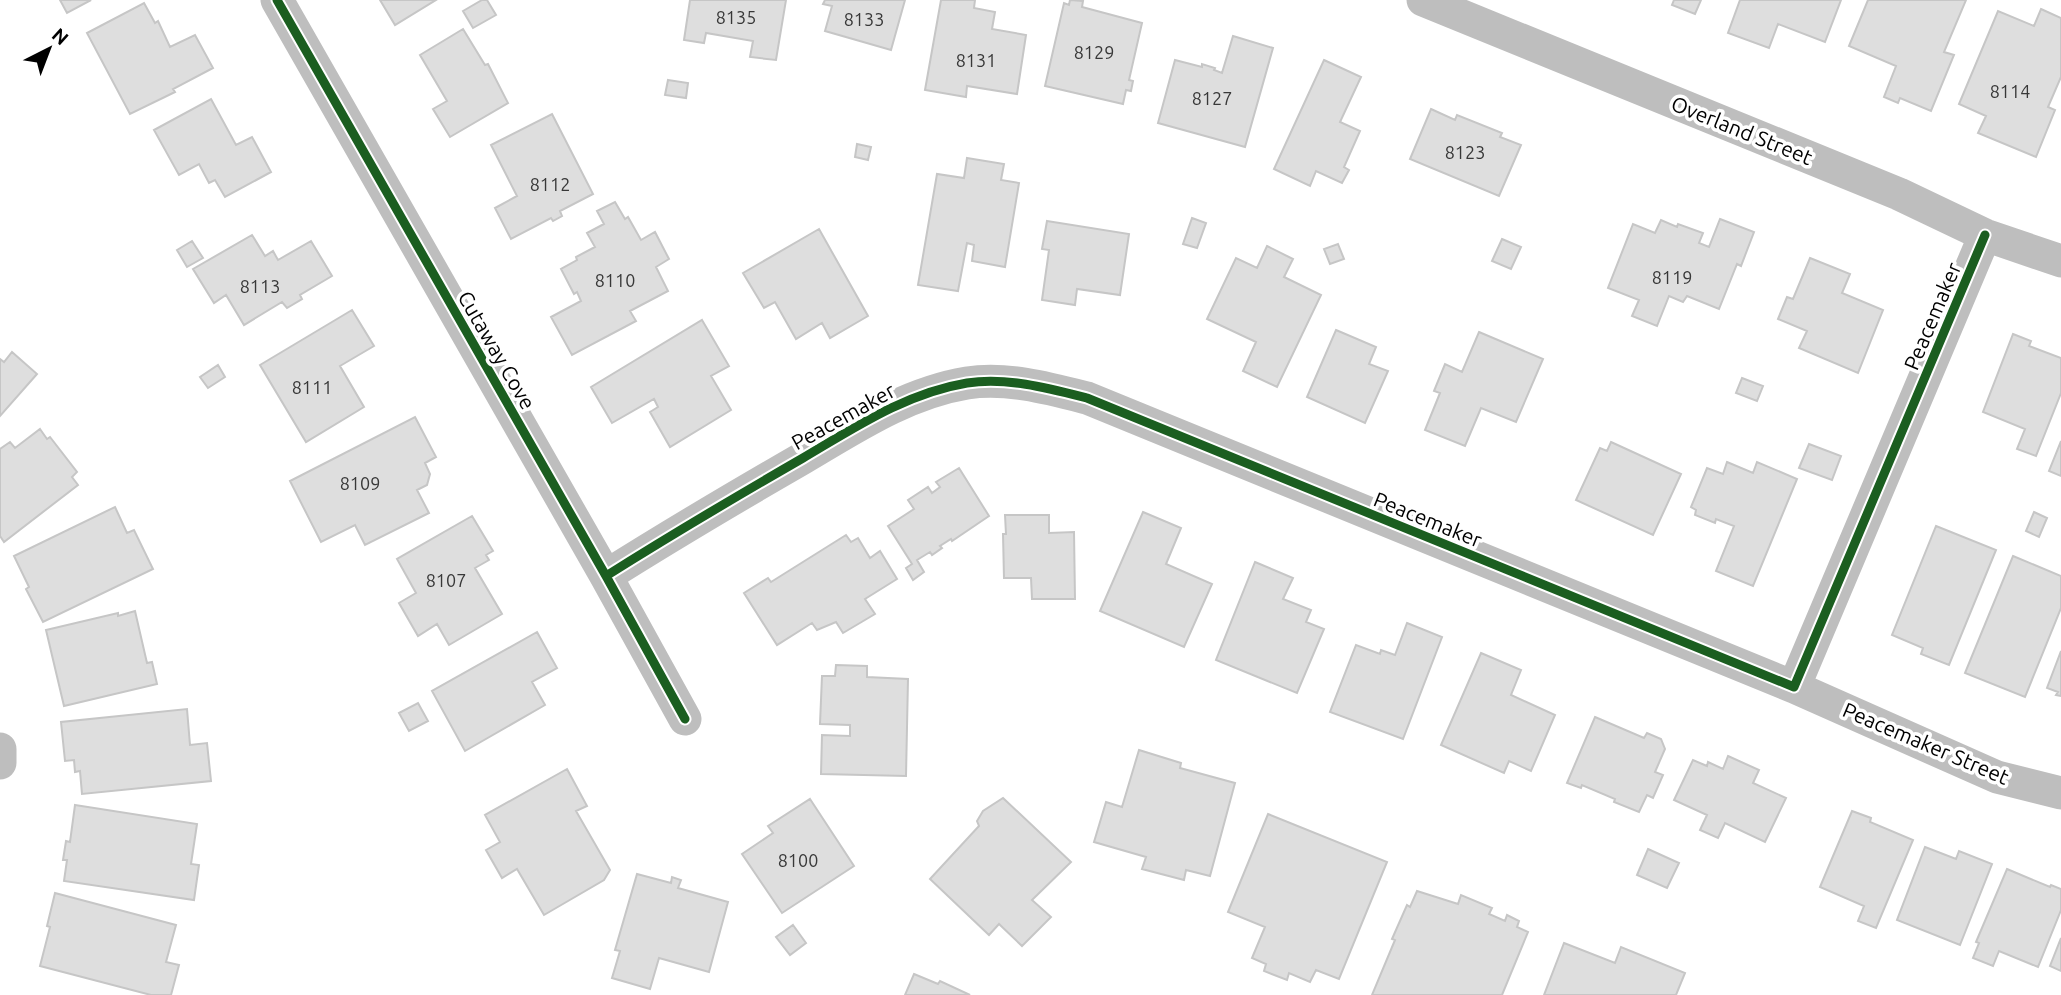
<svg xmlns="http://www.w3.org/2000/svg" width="2061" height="995" font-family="Ubuntu,sans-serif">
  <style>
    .building { fill: #dedede; stroke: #c6c6c6; stroke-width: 2 }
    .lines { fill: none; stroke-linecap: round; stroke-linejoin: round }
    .street { stroke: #bebebe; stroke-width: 33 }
    .cycleway-casing { stroke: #fff; stroke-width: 13 }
    .cycleway { stroke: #1b5e20; stroke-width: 9 }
    .labels { text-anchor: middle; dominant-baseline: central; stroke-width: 7; stroke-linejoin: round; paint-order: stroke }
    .number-label { font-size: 18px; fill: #383838 }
    .street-label { font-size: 21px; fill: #000; stroke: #fff }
  </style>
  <rect width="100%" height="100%" fill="#fff"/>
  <path class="building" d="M60,0H91L67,13Z
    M380,0H436L395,25Z
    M482,0H487L496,15L473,28L463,11Z
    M690,0H786L776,60L750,57L753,41L706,33L704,43L684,40Z
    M825,0H905L891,50L825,31L832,6L823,4Z
    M941,0H975L974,8L995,12L992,29L1026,35L1017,94L967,86L966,97L925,90Z
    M1070,0L1083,1L1082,7L1142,23L1129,80L1133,81L1131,91L1126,90L1123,104L1045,86L1064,3L1069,5Z
    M1674,0H1701L1695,14L1672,5Z
    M1740,0H1841L1825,42L1778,24L1769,48L1728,33Z
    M1868,0H1966L1944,52L1954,55L1931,111L1900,98L1898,103L1884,97L1896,66L1849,46Z
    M144,3L155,23L158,21L170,47L195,35L213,68L173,89L175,92L130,114L87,33Z
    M2041,9L2061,18V77L2048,107L2055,110L2036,157L1978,133L1986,116L1959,104L1998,11L2034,26Z
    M463,29L485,65L488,64L508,103L450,137L433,109L447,101L420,55Z
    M1233,36L1273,48L1245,147L1158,123L1175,60L1202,67V64L1215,68L1214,70L1222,73Z
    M1324,60L1361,77L1340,122L1360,131L1344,167L1349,170L1342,183L1316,171L1310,186L1274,169Z
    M668,80L688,83L686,98L665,95Z
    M211,99L236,145L252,137L271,172L225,197L215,180L209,183L199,164L179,175L154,130Z
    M1431,109L1455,120L1457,115L1502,133L1500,137L1521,145L1499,196L1410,159Z
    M552,114L593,194L560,211L562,216L553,221L551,218L511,239L495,208L517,196L491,145Z
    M857,144L871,147L868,160L855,157Z
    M967,158L1004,164L1001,180L1019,183L1005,267L972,261L974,245L967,243L958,291L918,285L937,174L964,178Z
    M615,202L625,219L628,217L641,240L655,232L669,259L656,267L668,291L630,311L636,321L572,355L551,317L581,301L577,292L574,294L561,269L577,260L576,257L595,247L587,233L604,224L597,211Z
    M1192,218L1206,223L1197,248L1183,244Z
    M1720,219L1754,232L1741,266L1737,264L1719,309L1687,296L1683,302L1669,296L1657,326L1632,316L1639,300L1608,288L1633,224L1655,233L1661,220L1677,227L1678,224L1703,233L1699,243L1709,247Z
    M1047,221L1129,234L1120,295L1077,289L1075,305L1042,300L1049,250L1042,249Z
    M819,229L868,316L830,338L822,323L796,339L775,302L764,308L743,273Z
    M252,235L265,256L273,251L278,260L311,241L332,276L300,295L302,299L287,308L282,302L244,325L226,295L214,303L193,269Z
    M1502,239L1521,247L1511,269L1492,261Z
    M192,241L203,258L187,267L177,250Z
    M1338,244L1344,259L1330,264L1324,249Z
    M1267,246L1293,259L1284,277L1321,295L1277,387L1243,371L1256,342L1207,319L1236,258L1257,268Z
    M1810,258L1850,274L1842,293L1883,310L1858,373L1799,348L1807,331L1778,319L1787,297L1793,299Z
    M352,310L374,346L340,366L364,407L306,442L260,365Z
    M702,320L729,366L711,376L731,410L670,447L650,412L658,407L654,399L612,423L591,387Z
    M1336,330L1376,347L1369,364L1388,371L1365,423L1307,397Z
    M1479,332L1543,359L1516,422L1481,408L1465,446L1425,430L1440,393L1434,391L1445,364L1462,372Z
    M2013,334L2031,341L2029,346L2061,358V393L2036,456L2017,449L2025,429L1983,412Z
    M12,352L37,374L0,416V359L4,362Z
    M218,365L225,377L208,388L200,377Z
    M1742,378L1763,386L1757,401L1736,393Z
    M415,417L436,457L425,463L430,474L427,485L417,490L429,513L365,545L355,525L321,542L290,481Z
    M40,429L47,439L50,437L77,472L72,477L78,485L4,542L0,536V449L10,442L15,448Z
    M2061,441V476L2049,471Z
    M1611,442L1681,474L1653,535L1576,500L1600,448L1607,451Z
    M1809,444L1841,456L1832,480L1799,468Z
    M1727,462L1753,473L1757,462L1797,479L1753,586L1716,571L1734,526L1716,519L1715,523L1695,515L1696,510L1691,507L1707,468L1723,474Z
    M959,468L989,516L952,541L951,539L940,546L942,548L932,555L930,552L917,560L924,572L913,580L906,568L912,564L888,526L914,509L908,500L928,487L932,493L940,487L936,482Z
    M115,507L127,533L134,530L153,569L43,622L26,589L29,587L14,556Z
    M1143,512L1181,528L1166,564L1212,584L1184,647L1100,611Z
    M2034,512L2047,518L2039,537L2026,531Z
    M1005,515H1049V533L1074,532L1075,599H1032L1031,578H1004L1003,534H1006Z
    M472,516L493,551L486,555L489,560L475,568L502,614L449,645L437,624L418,636L399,603L416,593L397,559Z
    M1936,526L1996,550L1949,665L1921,654L1923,648L1892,635Z
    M846,535L851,542L858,538L870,558L880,551L897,579L865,599L875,614L843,633L836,622L817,630L812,623L777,645L744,593L768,578L771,582Z
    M2013,556L2061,576V608L2025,697L1965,673Z
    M1255,562L1293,578L1283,599L1311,610L1306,622L1324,629L1297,693L1216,660Z
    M135,611L147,663L152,662L157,684L64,706L46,630L118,613V616Z
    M1407,623L1442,637L1403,739L1330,712L1356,645L1380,654L1381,650L1395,655Z
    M537,632L557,668L532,682L545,705L465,751L432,691Z
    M2061,651V696L2056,695L2058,692L2047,688Z
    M1481,653L1521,670L1511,695L1555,715L1531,771L1509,761L1504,773L1441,745Z
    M836,665L867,666V677L908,679L906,776L821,774L822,735L850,736V725L820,724L822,676H835Z
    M418,703L428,721L409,731L399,713Z
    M187,709L190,745L207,743L211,781L82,794L80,771L75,772L74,760L65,761L61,722Z
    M1595,717L1644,738L1647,733L1661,739L1665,749L1655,772L1663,775L1653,798L1647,795L1639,812L1614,802L1615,799L1582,785L1581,788L1567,783Z
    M1139,750L1181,763L1180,768L1235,783L1210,876L1186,870L1184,880L1142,869L1146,857L1094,842L1106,802L1122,807Z
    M1728,756L1759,770L1753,783L1786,798L1765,842L1725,823L1718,838L1700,830L1707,815L1674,800L1693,760L1707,766L1708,762L1723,769Z
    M567,769L587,806L576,811L610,870L604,880L544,915L517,869L502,878L486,850L500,842L485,815Z
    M1003,798L1071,862L1032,900L1051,917L1022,946L999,924L989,935L930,879L979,826L977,821L983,811Z
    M810,799L854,866L782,913L742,854L773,833L768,826Z
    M75,805L197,824L191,864L199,865L194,900L64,881L67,860H63L66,841L70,842Z
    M1852,811L1871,818L1870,822L1913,840L1876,928L1858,921L1864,906L1820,887Z
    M1268,814L1387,862L1339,979L1316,970L1310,982L1289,973L1287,980L1264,971L1266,964L1252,958L1265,927L1228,912Z
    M1925,847L1956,859L1959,851L1992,864L1960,945L1897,920Z
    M1648,849L1679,863L1667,888L1637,875Z
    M2007,869L2050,887L2051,885L2061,889V910L2038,967L1999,951L1993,966L1973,958L1979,943L1976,942Z
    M637,874L671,883L672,877L681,880L678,888L728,902L709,972L659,958L650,989L612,978L620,951L615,950Z
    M1417,891L1458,904L1461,895L1492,908L1489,914L1505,921L1507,915L1519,921L1517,927L1528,932L1502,995H1372L1395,940L1392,939L1407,905L1410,907Z
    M55,893L176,925L166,962L179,965L171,995H151L40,966L50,927L47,926Z
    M793,925L806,943L790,955L776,937Z
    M2061,938V971L2050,966Z
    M1564,943L1615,963L1621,947L1685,973L1676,995H1544Z
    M914,974L938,984L940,981L970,995H905Z"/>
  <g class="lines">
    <path class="street" d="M277,0L606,576L685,719
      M1423,0L1899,194L1985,235L2061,261
      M606,576C671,535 737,496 803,458C854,428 906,393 967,383C1007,377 1048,388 1087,398L1794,687L1985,235
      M1794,687L1997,777L2061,793
      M0,749V763"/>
    <g class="cycleway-casing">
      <path id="cycleway" d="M277,0L606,576L685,719
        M606,576C671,535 737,496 803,458C854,428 906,393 967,383C1007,377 1048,388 1087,398L1794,687L1985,235"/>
    </g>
    <use href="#cycleway" class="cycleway"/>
  </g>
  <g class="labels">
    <g class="number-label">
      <text x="736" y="17">8135</text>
      <text x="864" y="19">8133</text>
      <text x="1094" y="52">8129</text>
      <text x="976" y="60">8131</text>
      <text x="2010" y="91">8114</text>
      <text x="1212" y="98">8127</text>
      <text x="1465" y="152">8123</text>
      <text x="550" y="184">8112</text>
      <text x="1672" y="277">8119</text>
      <text x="615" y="280">8110</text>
      <text x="260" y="286">8113</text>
      <text x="312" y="387">8111</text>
      <text x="360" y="483">8109</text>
      <text x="446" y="580">8107</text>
      <text x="798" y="860">8100</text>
    </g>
    <g class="street-label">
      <text transform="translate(1742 130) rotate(22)">Overland Street</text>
      <text transform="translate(1932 316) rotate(-67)">Peacemaker</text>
      <text transform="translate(497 350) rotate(60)">Cutaway Cove</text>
      <text transform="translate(843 416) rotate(-29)">Peacemaker</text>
      <text transform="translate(1428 519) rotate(22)">Peacemaker</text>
      <text transform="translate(1926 743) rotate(23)">Peacemaker Street</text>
    </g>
  </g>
  <g transform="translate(49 49) rotate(42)" stroke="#ffffff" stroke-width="5" paint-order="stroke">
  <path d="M0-5L12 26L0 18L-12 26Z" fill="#000000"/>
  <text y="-10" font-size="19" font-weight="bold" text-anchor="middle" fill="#000000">N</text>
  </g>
</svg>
